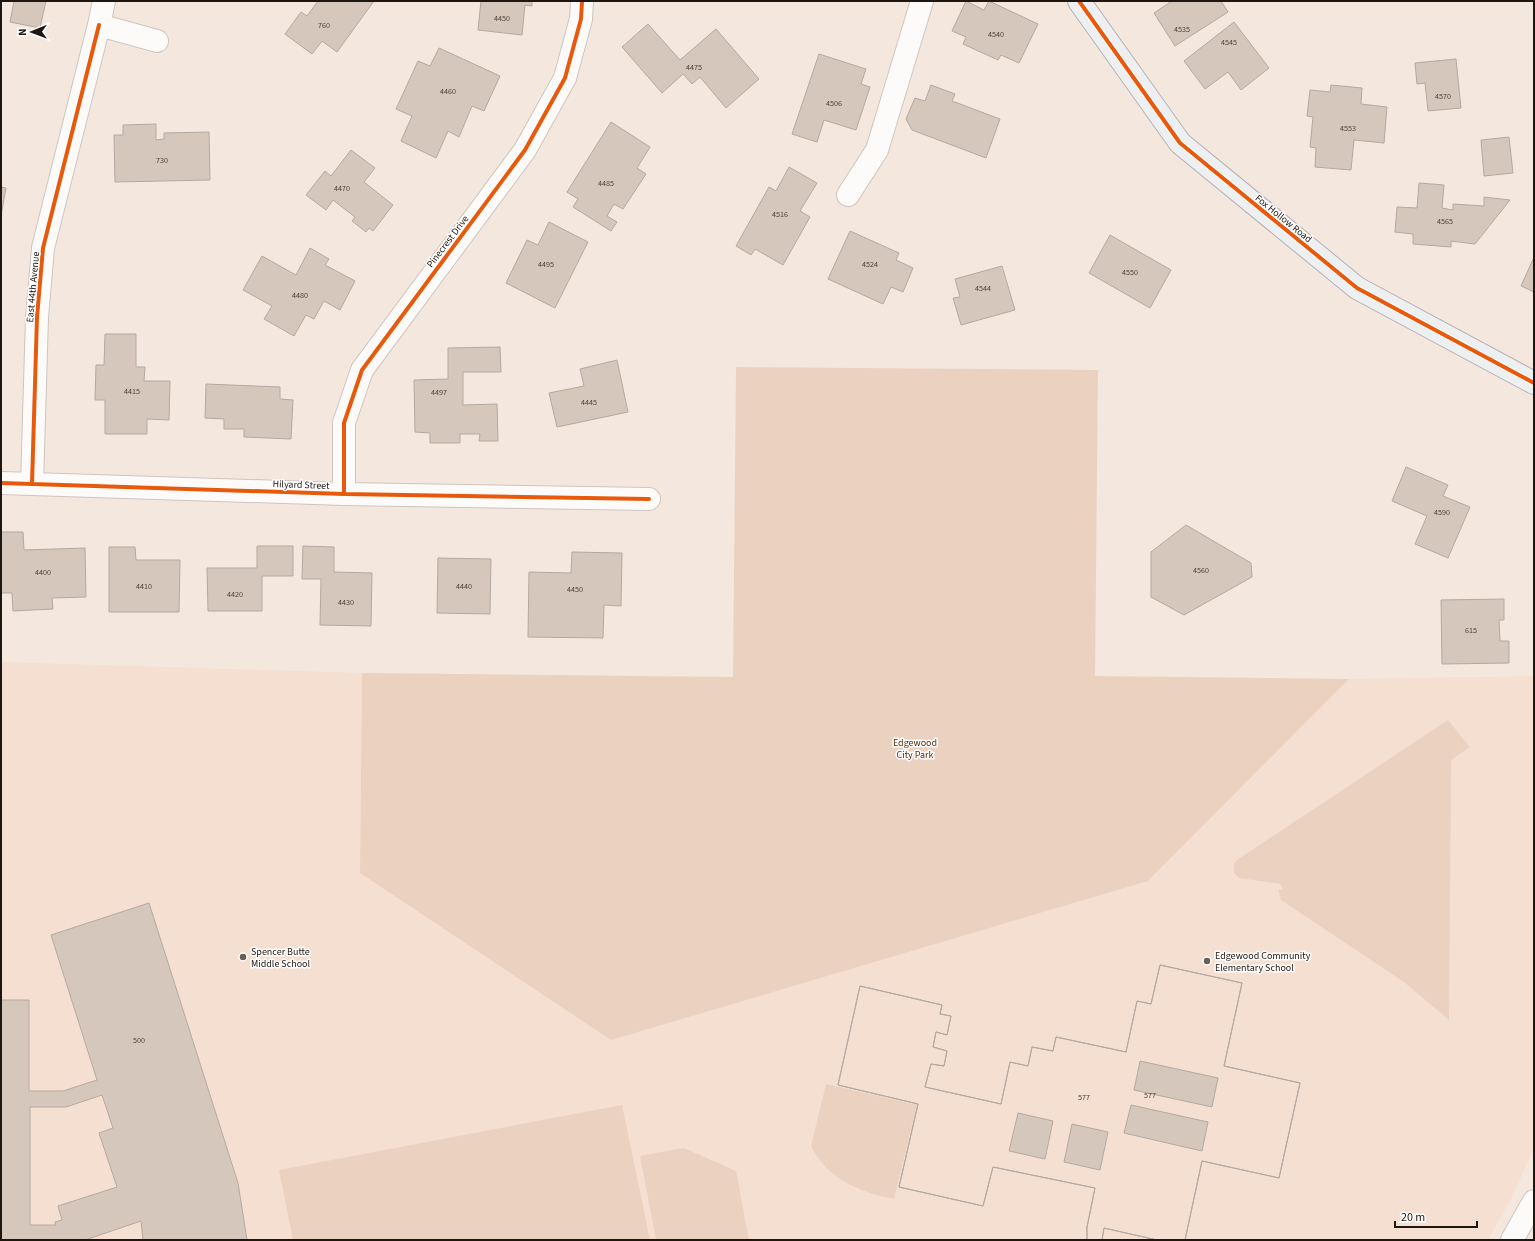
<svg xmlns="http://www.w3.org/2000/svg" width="1535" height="1241" font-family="'Source Sans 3',sans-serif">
	<rect width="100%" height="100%" fill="#f4e7de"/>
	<path fill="#f5dfd0" d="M1 662 362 673 360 873 1148 881 1349 679 1534 676V1148L1511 1199 1488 1240H1Z"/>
	<path fill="#ebd2c0" d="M736 367 1098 370 1095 676 1349 679 1148 881 611 1040 360 873 362 673 733 677Z
		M1448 720 1470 747 1451 760 1449 1020 1404 982 1281 900 1278 890 1283 889 1280 884 1239 878 1234 873V864L1237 860Z
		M826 1084 917 1105 894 1199C860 1192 828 1180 811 1146Z
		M622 1105 650 1240H293L279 1170Z
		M684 1148 736 1171 749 1240H656L640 1156Z"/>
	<path fill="#d6c7bc" stroke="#b3a9a2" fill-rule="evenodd" d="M14 1H46L40 28 10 22Z
		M318 1H374L337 52 322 41 312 54 285 34 301 12 307 16Z
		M481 1H532V6L525 5 522 35 478 30Z
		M966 1 984 10 989 1 1038 24 1019 63 1001 55 998 60 963 44 966 37 952 31Z
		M1172 1H1221L1228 12 1175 46 1154 13Z
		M1234 22 1269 68 1241 90 1228 72 1205 89 1184 61Z
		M648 24 680 60 716 29 759 79 726 108 700 77 692 84 683 74 662 93 622 47Z
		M439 48 500 76 484 111 472 106 459 137 448 131 436 158 401 141 412 116 396 109 418 61 430 66Z
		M819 54 866 69 861 84 870 87 856 130 824 120 817 142 792 134Z
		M1456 59 1461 108 1428 111 1425 83 1417 84 1415 63Z
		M931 85 955 94 952 101 1000 119 986 158 912 130 906 119 915 98 925 101Z
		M1331 85 1362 88 1361 104 1387 107 1384 143 1354 140 1351 170 1315 167 1316 148 1310 147 1313 117 1307 116 1310 90 1330 92Z
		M611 122 650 147 637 168 646 174 623 209 614 204 607 216 617 222 611 231 573 207 578 199 567 192Z
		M156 124V140L164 139V133L209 132 210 180 115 182 114 135H123V125Z
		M1509 137 1513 173 1484 176 1481 140Z
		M351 150 375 168 364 182 393 205 373 231 369 228 366 232 352 221 355 217 333 200 326 210 306 195 325 171 331 176Z
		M789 167 817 183 800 211 810 217 783 265 755 249 751 255 736 246 769 187 776 191Z
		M1419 183 1444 185 1442 208 1453 210V204L1484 206V197L1510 200 1475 244 1451 241V247L1413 244V234L1395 232 1397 207 1417 208Z
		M1 187 6 188 1 216Z
		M549 222 588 242 555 308 506 283 527 240 538 245Z
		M850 231 899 253 896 260 913 268 903 292 891 287 883 304 828 279Z
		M1110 235 1171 270 1150 308 1089 273Z
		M310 248 329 259 325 265 355 281 340 310 324 301 314 319 306 315 294 336 264 319 272 306 243 290 262 256 296 275Z
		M1534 257V292L1521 286Z
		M1002 266 1015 310 961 325 953 298 960 297 955 279Z
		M105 334H136V367H145L144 381H170L169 420 147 419V434H105V400H95L96 365H104Z
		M500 347 501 372H463V405L497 404 498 441H479L480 434H460V443H430V433L415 432 414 380 448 379V348Z
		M617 360 628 412 557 427 549 393 584 386 580 369Z
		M206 384 280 387V399L293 400 291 439 244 437V429H224V419L205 418Z
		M1406 467 1448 485 1443 496 1470 507 1448 558 1415 544 1427 516 1392 501Z
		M1186 525 1251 563 1252 577 1184 615 1151 597V552Z
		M1 532H23L24 550 85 548 86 597 52 598 53 609 13 611 12 593H1Z
		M257 546H293V576H262V611H208L207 568H257Z
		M303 546 334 547V572L372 573 371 626 320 625 321 579H302Z
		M109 547H135L136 560H180L179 612H109Z
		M572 552 622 553 621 606 604 605 603 638 528 637 529 572 571 573Z
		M438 558 491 559 490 614 437 613Z
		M1504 599V620H1499L1500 641H1509V663L1442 664 1441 600Z
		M149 903 238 1183 247 1240H143L141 1221 85 1240H1V1000H29V1091H63L97 1080 51 935ZM102 1095 113 1128 99 1133 117 1187 58 1206 62 1220 55 1222 56 1225H30V1107H66Z
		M1160 965 1242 983 1224 1066 1300 1083 1279 1178 1202 1161 1185 1240H1157L1104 1228 1102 1240H1087V1227L1095 1188 993 1167 983 1206 899 1187 918 1104 838 1085 860 986 942 1005 940 1014 951 1016 947 1035 936 1032 933 1047 947 1051 944 1066 931 1064 925 1087 1001 1104 1010 1062 1028 1066 1032 1047 1053 1051 1056 1037 1126 1052 1137 1001 1151 1004ZM1140 1061 1218 1078 1212 1107 1134 1090ZM1131 1105 1208 1122 1202 1151 1124 1133ZM1018 1113 1053 1121 1045 1159 1009 1151ZM1072 1124 1108 1132 1100 1170 1064 1162Z
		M1160 965 1242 983 1224 1066 1300 1083 1279 1178 1202 1161 1185 1240H1157L1104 1228 1102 1240H1087V1227L1095 1188 993 1167 983 1206 899 1187 918 1104 838 1085 860 986 942 1005 940 1014 951 1016 947 1035 936 1032 933 1047 947 1051 944 1066 931 1064 925 1087 1001 1104 1010 1062 1028 1066 1032 1047 1053 1051 1056 1037 1126 1052 1137 1001 1151 1004Z"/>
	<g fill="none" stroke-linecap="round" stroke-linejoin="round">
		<g stroke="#cfc5be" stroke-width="24">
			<path id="minor" d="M104 1 99 25 157 41
				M848 195 877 150 922 1
				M1 483 344 494 649 499
				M32 484 37 317 43 248 99 25
				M344 494V423L362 370 525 150 565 78 581 19 582 1
				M1512 1240 1534 1201"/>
		</g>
		<g stroke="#b5b1b4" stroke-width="24">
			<path id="major" d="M1079 1 1180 143 1357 288 1534 383"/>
		</g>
		<use href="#minor" stroke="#fdfbfa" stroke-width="22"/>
		<use href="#major" stroke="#eeeff1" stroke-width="22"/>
		<g stroke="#fff" stroke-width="6">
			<path id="cycleway" d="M1079 1 1180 143 1357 288 1534 383
				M1 483 344 494 649 499
				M32 484 37 317 43 248 99 25
				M344 494V423L362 370 525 150 565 78 581 19 582 1"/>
		</g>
		<use href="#cycleway" stroke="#e8590c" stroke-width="4"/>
	</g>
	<g fill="#695f59" stroke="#fff" stroke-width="1.5">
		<circle cx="243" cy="957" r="4"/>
		<circle cx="1207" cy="961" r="4"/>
	</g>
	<g text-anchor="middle" stroke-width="3" stroke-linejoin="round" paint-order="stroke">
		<g font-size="8" fill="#4c423c">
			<text x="502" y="21">4450</text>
			<text x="324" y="28">760</text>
			<text x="1182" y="32">4535</text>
			<text x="996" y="37">4540</text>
			<text x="1229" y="45">4545</text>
			<text x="694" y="70">4475</text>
			<text x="448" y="94">4460</text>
			<text x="1443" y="99">4570</text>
			<text x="834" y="106">4506</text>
			<text x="1348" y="131">4553</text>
			<text x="162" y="163">730</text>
			<text x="606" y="186">4485</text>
			<text x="342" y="191">4470</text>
			<text x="780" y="217">4516</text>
			<text x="1445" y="224">4565</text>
			<text x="546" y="267">4495</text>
			<text x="870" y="267">4524</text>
			<text x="1130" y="275">4550</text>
			<text x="983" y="291">4544</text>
			<text x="300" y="298">4480</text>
			<text x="132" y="394">4415</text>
			<text x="439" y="395">4497</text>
			<text x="589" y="405">4445</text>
			<text x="1442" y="515">4590</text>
			<text x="1201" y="573">4560</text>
			<text x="43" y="575">4400</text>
			<text x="144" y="589">4410</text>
			<text x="464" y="589">4440</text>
			<text x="575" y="592">4450</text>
			<text x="235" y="597">4420</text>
			<text x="346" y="605">4430</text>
			<text x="1471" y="633">615</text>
			<text x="139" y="1043">500</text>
			<text x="1150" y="1098">577</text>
			<text x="1084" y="1100">577</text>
		</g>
		<g font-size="10" fill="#1e1611" stroke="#fff">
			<text transform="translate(1284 218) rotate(39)" y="4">Fox Hollow Road</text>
			<text transform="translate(447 241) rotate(-53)" y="4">Pinecrest Drive</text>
			<text transform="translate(32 287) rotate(-85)" y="4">East 44th Avenue</text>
			<text transform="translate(301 484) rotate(2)" y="4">Hilyard Street</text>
		</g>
		<g font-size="10" fill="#592d05" stroke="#fff">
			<text x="915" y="746">Edgewood<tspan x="915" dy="12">City Park</tspan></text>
		</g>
		<g font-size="10" fill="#1e1611" stroke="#fff" text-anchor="start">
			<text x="251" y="955">Spencer Butte<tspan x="251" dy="12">Middle School</tspan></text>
			<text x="1215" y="959">Edgewood Community<tspan x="1215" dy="12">Elementary School</tspan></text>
		</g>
	</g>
	<rect width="1535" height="1241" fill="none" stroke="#1e1611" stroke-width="4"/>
	<g transform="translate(32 32) rotate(269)" stroke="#ffffff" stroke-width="3" paint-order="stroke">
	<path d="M0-3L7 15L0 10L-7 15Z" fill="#1e1611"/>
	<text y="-6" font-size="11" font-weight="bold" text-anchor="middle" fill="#1e1611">N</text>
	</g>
	<path d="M1395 1221v6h82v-6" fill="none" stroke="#1e1611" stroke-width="2"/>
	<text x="1401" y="1221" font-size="12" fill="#1e1611" stroke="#ffffff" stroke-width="3" paint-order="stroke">20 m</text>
</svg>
